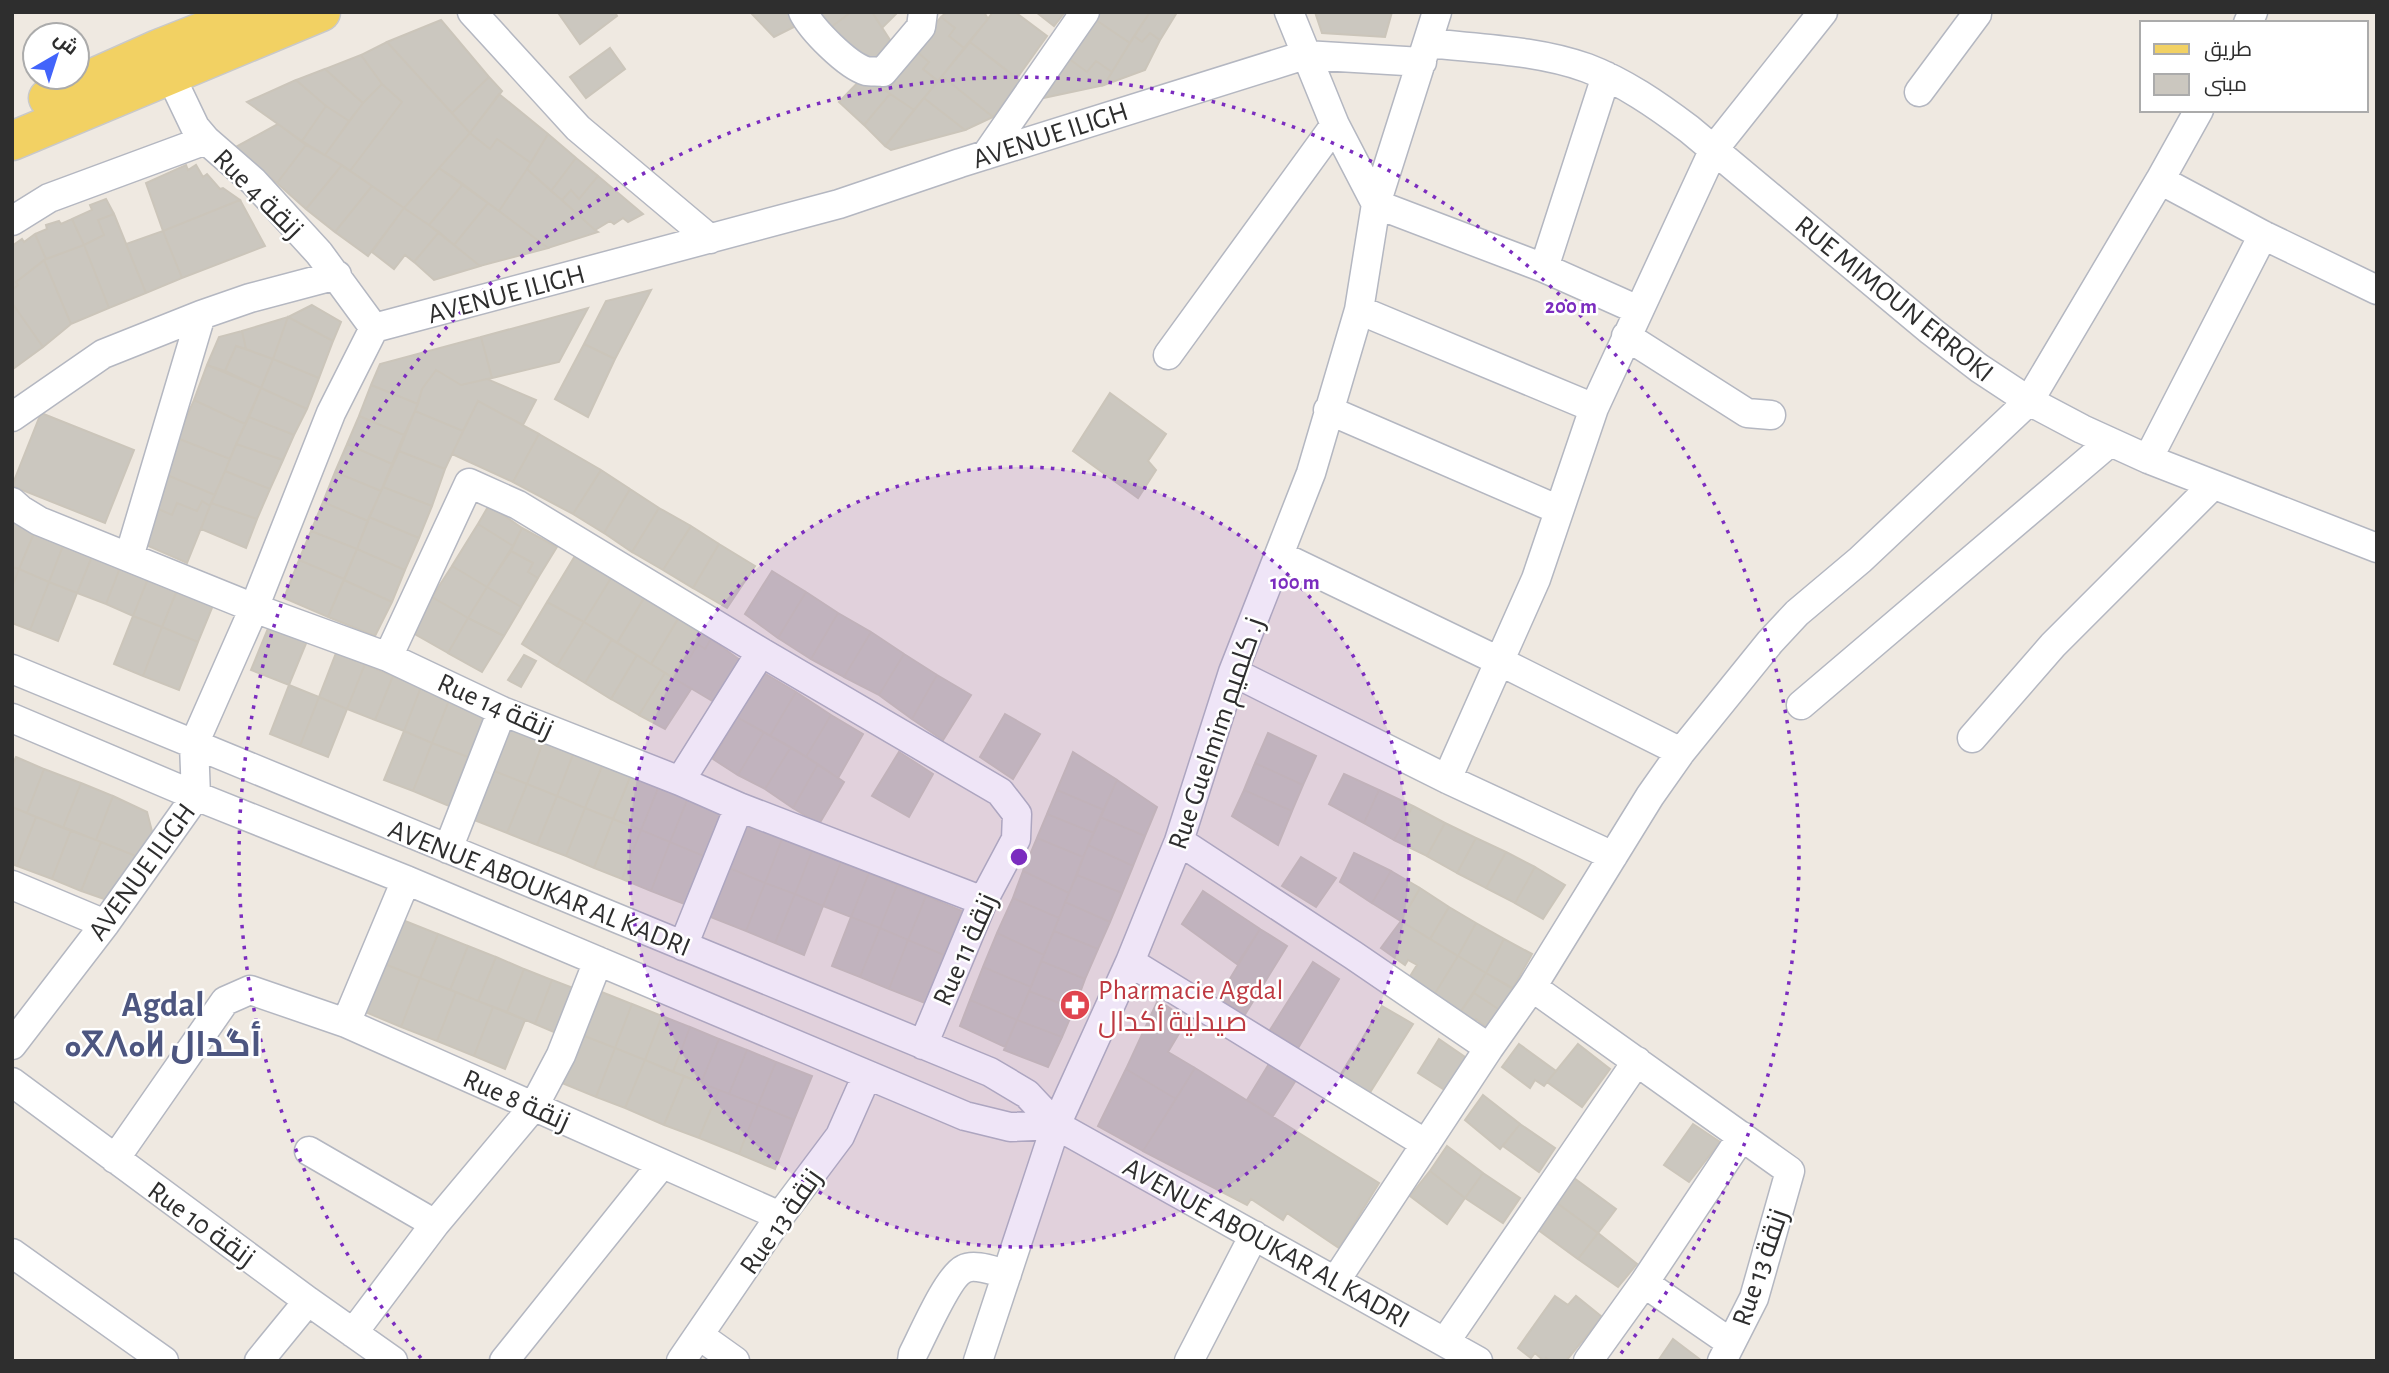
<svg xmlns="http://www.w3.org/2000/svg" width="2389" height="1373" font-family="'Alegreya Sans',Cairo,'Noto Sans Tifinagh',sans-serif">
	<rect width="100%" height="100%" fill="#efe9e1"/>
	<path fill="#cbc7bf" stroke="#cbc5ba" stroke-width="2" d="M562 12H615L617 16 580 44 559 14Z
		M796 12 804 22 774 37 751 13Z
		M812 12H851L830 28Z
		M851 12H872L890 40 872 63 857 55 830 28Z
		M872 12H898L882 28Z
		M947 12H984L988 19 964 48 949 36 955 28 941 17Z
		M993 12H1015L1047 36 1017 78 970 42Z
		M1036 12H1065L1054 26Z
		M1097 12H1150L1130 43 1093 18Z
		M1150 12H1174L1176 14 1160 40 1150 33 1142 42 1134 36Z
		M1315 12H1392L1385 37 1322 33Z
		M941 17 955 28 949 36 964 48 938 81 923 69 929 62 915 50Z
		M1093 18 1130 43 1112 72 1096 61 1087 72 1068 58Z
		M441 20 489 77 452 113 387 42Z
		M1150 33 1160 40 1145 70 1104 85 1134 36 1142 42Z
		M387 42 470 133 404 208 350 171 402 102 382 84 361 55Z
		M970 42 1021 82 993 117 942 76Z
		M610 48 625 69 586 98 570 77Z
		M915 50 929 62 923 69 938 81 914 110 883 89Z
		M361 55 382 84 363 103 325 69Z
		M1068 58 1087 72 1096 61 1112 72 1104 85 1039 99Z
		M325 69 363 103 349 121 326 106 296 80Z
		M865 75 890 94 864 125 839 102Z
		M942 76 993 117 965 130 924 98Z
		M489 77 502 91 470 133 452 113Z
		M296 80 326 106 302 141 247 102Z
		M382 84 402 102 350 171 325 155 363 103Z
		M499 94 548 134 531 163 497 139 490 149 470 133Z
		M890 94 914 110 885 146 864 125Z
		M924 98 965 130 891 150 885 146Z
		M326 106 349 121 325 155 302 141Z
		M278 124 306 145 277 183 234 148Z
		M470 133 490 149 497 139 531 163 499 211 439 168Z
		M548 134 576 158 551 191 527 169Z
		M306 145 342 165 306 209 277 183Z
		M576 158 598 176 579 199 571 190 562 200 551 191Z
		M186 165 188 170 196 165 203 177 207 174 220 189 223 188 240 200 163 231 146 183Z
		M342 165 372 186 335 232 306 209Z
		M439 168 463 184 429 225 404 208Z
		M527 169 595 230 598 232 548 248 499 211Z
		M598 176 643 214 628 222 623 218 614 224 610 221 595 230 562 200 571 190 579 199Z
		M463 184 488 203 454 245 429 225Z
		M372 186 404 208 368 256 335 232Z
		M106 199 114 214 98 220 104 235 84 245 72 219 92 210 90 205Z
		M240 200 265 246 182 278 163 231Z
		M488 203 499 211 548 248 480 266 454 245Z
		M404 208 439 232 414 262 405 255 394 269 372 252Z
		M114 214 146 293 109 308 84 245 104 235 98 220Z
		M72 219 84 245 46 259 35 234 47 229 46 225 59 221 61 224Z
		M163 231 182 278 146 293 126 244Z
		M439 232 454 245 480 266 434 280 414 262Z
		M35 234 46 259 16 282 18 285 12 290V246L22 239 24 242Z
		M84 245 109 308 71 324 44 260Z
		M44 260 71 324 43 347 12 303V290L18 285 16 282Z
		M651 290 615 359 584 344 606 301Z
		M12 303 43 347 13 369 12 368Z
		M312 305 341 322 333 341 288 317Z
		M588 308 559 362 492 378 481 337Z
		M288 317 333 341 319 378 273 359Z
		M288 317 273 359 246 349 242 331Z
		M242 331 246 349 236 346 225 371 207 365 219 337Z
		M481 337 492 378 461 385 436 370 422 389 418 404 371 385 380 364Z
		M584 344 615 359 588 417 555 399Z
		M236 346 273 359 261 388 225 371Z
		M273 359 319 378 307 409 261 388Z
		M207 365 261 388 245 424 194 400Z
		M436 370 461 385 487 379 536 400 523 425 478 401 463 431 415 411 422 389Z
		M371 385 418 404 404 435 359 416Z
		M261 388 307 409 294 435 249 417Z
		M1110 393 1166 434 1148 461 1156 470 1138 498 1073 451Z
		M194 400 245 424 230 459 177 438Z
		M478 401 539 434 513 482 452 454Z
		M415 411 463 431 445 469 399 451Z
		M41 413 134 450 105 523 12 486Z
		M359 416 404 435 392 464 347 444Z
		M249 417 294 435 283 460 236 444Z
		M539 434 601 470 573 514 513 482Z
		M177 438 230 459 215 495 162 473Z
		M236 444 283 460 270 489 225 471Z
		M347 444 392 464 381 491 335 472Z
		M399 451 445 469 432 506 383 487Z
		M601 470 630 489 604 533 573 514Z
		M225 471 270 489 257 519 211 503Z
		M335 472 381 491 368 521 323 502Z
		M162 473 215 495 210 506 202 501 197 511 177 503 172 515 149 505Z
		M383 487 432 506 419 538 369 517Z
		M630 489 659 508 632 552 604 533Z
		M202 501 210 506 187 563 137 541 149 505 172 515 177 503 197 511Z
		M323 502 368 521 357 549 311 531Z
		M211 503 257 519 246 548 201 529Z
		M489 505 522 528 513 546 478 524Z
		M659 508 691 526 663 570 632 552Z
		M12 516 37 526 19 569 12 567Z
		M369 517 419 538 405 570 357 549Z
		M478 524 513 546 487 587 452 566Z
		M37 526 66 538 49 582 19 569Z
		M691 526 719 544 693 588 663 570Z
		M522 528 557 547 538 578 528 572 533 563 511 551Z
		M311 531 357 549 344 579 299 560Z
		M66 538 95 549 77 593 49 582Z
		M719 544 755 566 727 608 693 588Z
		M95 549 123 560 106 604 77 593Z
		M357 549 405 570 392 602 344 580Z
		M511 551 533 563 528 572 538 578 521 607 487 587Z
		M575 556 611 578 584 622 547 602Z
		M123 560 151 571 133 616 106 604Z
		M299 560 344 579 328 617 284 598Z
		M452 566 487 587 468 618 432 597Z
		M12 567 19 569 12 587Z
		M19 569 49 582 30 630 12 623V587Z
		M151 571 180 583 162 627 133 616Z
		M772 571 806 592 778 638 745 614Z
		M611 578 644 598 617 643 584 622Z
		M344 580 392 602 375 636 328 617Z
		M49 582 77 593 58 641 30 630Z
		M180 583 216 598 198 642 162 627Z
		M487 587 521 607 504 636 468 618Z
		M806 592 838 613 811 659 778 638Z
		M432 597 468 618 448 653 411 632Z
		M644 598 678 619 651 664 617 643Z
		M547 602 584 622 557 666 522 644Z
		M838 613 871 632 844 677 811 659Z
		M133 616 162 627 143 676 114 664Z
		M468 618 504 636 482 672 448 653Z
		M678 619 711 639 705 649 698 644 689 659 683 656 672 677 651 664Z
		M584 622 612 639 585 683 557 666Z
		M269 626 307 641 289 685 251 670Z
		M162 627 198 642 179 690 143 676Z
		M871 632 904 654 879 695 844 677Z
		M612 639 637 655 611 699 585 683Z
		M711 639 744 663 719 705 672 677 683 656 689 659 698 644 705 649Z
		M336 653 365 664 347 709 319 697Z
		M904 654 937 675 912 719 879 695Z
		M524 655 536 661 521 687 508 680Z
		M637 655 665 673 639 715 611 699Z
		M365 664 393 676 375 720 347 709Z
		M665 673 691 689 665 729 639 715Z
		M764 673 796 692 770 736 737 717Z
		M937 675 971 695 943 740 912 719Z
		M393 676 421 687 404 731 375 720Z
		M289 685 319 697 300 746 270 734Z
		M421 687 450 698 432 743 404 731Z
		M796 692 831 715 806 757 770 736Z
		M319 697 347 709 328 757 300 746Z
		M450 698 486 713 468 757 432 743Z
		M1005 714 1040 734 1013 779 980 757Z
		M831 715 863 734 838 778 806 757Z
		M737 717 764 732 738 775 713 759Z
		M507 725 544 740 527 784 489 769Z
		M404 731 432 743 413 791 384 780Z
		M764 732 791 747 765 789 738 775Z
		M1268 733 1316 756 1303 785 1255 763Z
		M544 740 574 752 557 796 527 784Z
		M432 743 468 757 449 806 413 791Z
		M791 747 818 764 793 808 765 789Z
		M574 752 603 764 585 808 557 796Z
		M899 752 933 774 909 817 872 796Z
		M1073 752 1117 780 1104 810 1057 790Z
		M16 757 44 769 27 813 12 807V766Z
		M1255 763 1303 785 1292 811 1244 790Z
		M603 764 631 775 613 819 585 808Z
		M818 764 844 782 819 824 793 808Z
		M44 769 81 783 63 828 27 813Z
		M489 769 527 784 507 833 469 818Z
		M1344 774 1379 790 1364 823 1329 804Z
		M631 775 659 786 641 830 613 819Z
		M1117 780 1157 807 1145 836 1100 817Z
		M81 783 113 796 96 840 63 828Z
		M527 784 557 796 537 845 507 833Z
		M659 786 688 798 670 842 641 830Z
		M1057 790 1104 810 1094 833 1047 814Z
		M1244 790 1292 811 1278 845 1232 816Z
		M1379 790 1413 806 1394 840 1364 823Z
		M113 796 147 812 154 839 143 859 96 840Z
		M557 796 585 808 566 856 537 845Z
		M688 798 724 812 706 857 670 842Z
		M1413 806 1445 823 1427 856 1394 840Z
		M12 807 36 817 17 866 12 864Z
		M585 808 613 819 594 868 566 856Z
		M1047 814 1094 833 1083 857 1037 838Z
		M36 817 71 830 52 879 17 866Z
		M1100 817 1145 836 1133 866 1088 845Z
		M613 819 641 830 622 879 594 868Z
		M745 823 782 839 765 883 727 867Z
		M1445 823 1476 838 1457 873 1427 856Z
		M71 830 101 842 81 891 52 879Z
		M641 830 670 842 651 891 622 879Z
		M1037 838 1083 857 1069 893 1023 871Z
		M1476 838 1506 852 1486 888 1457 873Z
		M782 839 812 851 795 894 765 883Z
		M101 842 143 859 110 901 81 891Z
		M670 842 706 857 687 905 651 891Z
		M1088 845 1133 866 1122 893 1077 875Z
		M812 851 841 862 823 906 795 894Z
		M1506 852 1535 867 1515 903 1486 888Z
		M1354 853 1391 871 1372 903 1340 882Z
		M1301 857 1336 878 1316 907 1282 886Z
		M841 862 869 873 851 917 823 906Z
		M727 867 765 883 746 931 708 916Z
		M1535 867 1565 885 1543 919 1515 903Z
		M1023 871 1069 893 1059 918 1013 898Z
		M1391 871 1420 888 1401 921 1372 903Z
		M869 873 897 885 880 928 851 917Z
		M1077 875 1122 893 1110 922 1065 902Z
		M765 883 795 894 775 943 746 931Z
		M897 885 926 896 908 940 880 928Z
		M1420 888 1449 907 1430 939 1401 921Z
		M1203 891 1260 929 1237 964 1182 924Z
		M795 894 823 906 804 955 775 943Z
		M926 896 962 911 944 955 908 940Z
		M1013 898 1059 918 1044 955 997 933Z
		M1065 902 1110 922 1098 949 1054 931Z
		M1449 907 1476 923 1458 956 1430 939Z
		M851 917 880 928 860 977 832 966Z
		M400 919 438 934 420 978 382 963Z
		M1401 921 1458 956 1434 995 1409 978 1417 965 1408 960 1405 965 1381 948Z
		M1476 923 1504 939 1486 973 1458 956Z
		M880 928 908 940 889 989 860 977Z
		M1260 929 1287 946 1244 1016 1219 997Z
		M1054 931 1098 949 1085 979 1041 961Z
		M997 933 1044 955 1031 987 983 967Z
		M438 934 468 946 450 990 420 978Z
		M1504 939 1532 954 1513 988 1486 973Z
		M908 940 944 955 925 1003 889 989Z
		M468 946 496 957 478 1001 450 990Z
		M1458 956 1486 973 1459 1014 1434 995Z
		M496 957 524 969 507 1012 478 1001Z
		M1041 961 1085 979 1074 1009 1029 991Z
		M1313 962 1339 979 1298 1048 1270 1030Z
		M382 963 420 978 401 1027 363 1011Z
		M983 967 1031 987 1017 1020 970 1000Z
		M524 969 552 980 535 1024 507 1012Z
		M1486 973 1516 991 1501 1011 1474 993Z
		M420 978 456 992 437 1041 401 1027Z
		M552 980 581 991 563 1036 535 1024Z
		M594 989 632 1004 615 1048 577 1033Z
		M1029 991 1074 1009 1062 1037 1017 1020Z
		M456 992 493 1007 474 1056 437 1041Z
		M1474 993 1501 1011 1487 1028 1476 1019 1473 1022 1459 1014Z
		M970 1000 1017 1020 1005 1047 960 1026Z
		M1158 1000 1187 1020 1168 1052 1195 1068 1176 1099 1126 1069Z
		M632 1004 662 1016 645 1060 615 1048Z
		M1382 1006 1413 1024 1369 1094 1341 1074Z
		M493 1007 525 1020 505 1069 474 1056Z
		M662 1016 690 1027 673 1072 645 1060Z
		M1017 1020 1062 1037 1048 1067 1004 1050Z
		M690 1027 719 1039 701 1083 673 1072Z
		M577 1033 615 1048 596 1097 557 1081Z
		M719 1039 747 1050 729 1094 701 1083Z
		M1439 1039 1468 1059 1446 1091 1418 1073Z
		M1519 1044 1556 1071 1544 1086 1535 1080 1530 1088 1502 1067Z
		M1578 1044 1610 1069 1582 1107 1547 1082Z
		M615 1048 645 1060 625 1108 596 1097Z
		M747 1050 776 1062 758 1105 729 1094Z
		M1272 1059 1298 1077 1273 1116 1247 1100Z
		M645 1060 684 1076 664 1125 625 1108Z
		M776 1062 812 1076 794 1120 758 1105Z
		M1195 1068 1379 1183 1339 1248 1287 1213 1283 1220 1251 1199 1247 1205 1143 1151Z
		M1126 1069 1176 1099 1143 1151 1098 1126Z
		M684 1076 719 1090 699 1138 664 1125Z
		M719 1090 758 1105 739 1154 699 1138Z
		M1483 1095 1520 1124 1500 1149 1465 1120Z
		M758 1105 794 1120 775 1169 739 1154Z
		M1520 1124 1555 1148 1539 1172 1503 1146Z
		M1693 1124 1720 1142 1689 1182 1664 1165Z
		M1447 1146 1483 1173 1465 1198 1430 1171Z
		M1430 1171 1465 1198 1447 1224 1410 1196Z
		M1483 1173 1520 1198 1503 1223 1465 1198Z
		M1574 1178 1616 1209 1598 1233 1557 1203Z
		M1557 1203 1598 1233 1578 1259 1537 1229Z
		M1598 1233 1637 1264 1618 1287 1578 1259Z
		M1555 1296 1568 1305 1576 1296 1602 1317 1566 1361H1550L1546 1358 1544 1361 1535 1353 1531 1358 1518 1348Z
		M1673 1339 1702 1361H1658Z"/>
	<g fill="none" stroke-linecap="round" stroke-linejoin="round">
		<g stroke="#b4b7c1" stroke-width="31">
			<path id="minor" d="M472 12 578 128 710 239
				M803 12C812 30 847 65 866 71 871 72 878 71 883 72L921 27 923 12
				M1289 12 1335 125 1376 204 1544 268 1638 310
				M2248 23 2253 12
				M1428 43C1481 49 1537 50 1587 68 1624 82 1657 105 1689 129L1931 331 1979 368 2029 401 2082 429 2148 459 2377 548
				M162 58 195 127 206 140 253 181 319 253 374 328
				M1919 92 1977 14 1974 12
				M986 155 1085 12
				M2160 180 2263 235 2377 290
				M12 221 49 198 206 140
				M1544 268 1606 76
				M1359 310 1594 408
				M1626 336 1747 413 1771 415
				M1168 355 1335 125
				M1328 410 1559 510
				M12 417 103 354 201 315 250 298 337 275
				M2148 459 2263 235
				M12 502 21 510 39 521 254 608 388 657 502 711 680 781 739 807 983 901
				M1279 555 1499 661 1681 752
				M129 557 201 315
				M388 657 469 483 518 505 761 652 1000 792 1017 814 1016 839 983 901 923 1045
				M12 669 990 1072 1027 1094 1056 1125 1478 1361
				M1233 672 1447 779 1613 856
				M1801 705 2110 442
				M12 718 196 796 406 880 965 1116 1010 1127 1056 1125
				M1972 738 2053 645 2213 485
				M1447 779 1536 579 1594 408 1714 149 1823 12
				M680 781 761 652
				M1179 841 1353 955 1489 1048
				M448 849 502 711
				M12 885 105 924
				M683 946 739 807
				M1130 962 1426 1144
				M1532 987 1790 1171 1754 1298 1722 1361
				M346 1023 406 880
				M12 1045 105 924 196 796 194 744 254 608 331 413 374 328 839 204 960 163 1305 55 1422 62
				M12 1082 308 1301 393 1361
				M309 1151 435 1224
				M115 1159 225 1001 250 990 346 1023 780 1216
				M12 1253 164 1361
				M1336 1280 1489 1048 1532 987 1650 796 1681 752 1770 642 1797 613 1860 560 2029 401 2160 180 2199 110
				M1644 1283 1731 1343
				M353 1333 435 1224 534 1106 561 1055 598 961
				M700 1336 735 1361
				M1445 1342 1637 1061
				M259 1361 308 1301
				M504 1361 662 1164
				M681 1361 780 1216 840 1136 867 1075
				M912 1361 913 1354C922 1337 948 1276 964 1269 975 1263 996 1272 1007 1274
				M978 1361 1056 1125 1130 962 1179 841 1233 672 1311 473 1359 310 1376 204 1437 12
				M1189 1361 1254 1235
				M1588 1361 1644 1283 1742 1136"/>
		</g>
		<g stroke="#c9c9c9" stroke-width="41">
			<path id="primary" d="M48 98 158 49 247 14
				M12 141 321 12"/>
		</g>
		<use href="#minor" stroke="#fff" stroke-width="28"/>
		<use href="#primary" stroke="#f2d163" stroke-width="38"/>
	</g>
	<circle cx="1019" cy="857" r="390" fill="#7b2cbf" fill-opacity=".12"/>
	<g fill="none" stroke="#7b2cbf" stroke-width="3.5" stroke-dasharray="3.5 7">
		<circle cx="1019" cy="857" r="390"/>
		<path d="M421 1358A780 780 0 1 1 1617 1358"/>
	</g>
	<defs>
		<g id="pharmacy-disc" transform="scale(1.575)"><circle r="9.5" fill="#e0444e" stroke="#fff"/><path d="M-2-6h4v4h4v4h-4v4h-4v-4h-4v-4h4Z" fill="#fff"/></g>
	</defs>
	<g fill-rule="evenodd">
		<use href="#pharmacy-disc" x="1075" y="1005"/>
	</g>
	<g text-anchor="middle" stroke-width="5" stroke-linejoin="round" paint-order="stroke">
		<g font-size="28" fill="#2e2e2e" stroke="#fff">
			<text transform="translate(1050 134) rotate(-18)" y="10">AVENUE ILIGH</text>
			<text transform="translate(259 193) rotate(45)" y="10">Rue 4 زنقة</text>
			<text transform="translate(506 293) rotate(-15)" y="10">AVENUE ILIGH</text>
			<text transform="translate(1895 298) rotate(39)" y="10">RUE MIMOUN ERROKI</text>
			<text transform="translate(496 705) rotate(24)" y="10">Rue 14 زنقة</text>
			<text transform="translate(1215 733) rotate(-71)" y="10">Rue Guelmim ز. كلميم</text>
			<text transform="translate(141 871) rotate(-54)" y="10">AVENUE ILIGH</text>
			<text transform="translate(540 887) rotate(22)" y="10">AVENUE ABOUKAR AL KADRI</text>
			<text transform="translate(964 949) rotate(-66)" y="10">Rue 11 زنقة</text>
			<text transform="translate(517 1099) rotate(24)" y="10">Rue 8 زنقة</text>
			<text transform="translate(780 1221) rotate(-55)" y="10">Rue 13 زنقة</text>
			<text transform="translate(202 1223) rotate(36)" y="10">Rue 10 زنقة</text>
			<text transform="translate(1267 1242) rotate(29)" y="10">AVENUE ABOUKAR AL KADRI</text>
			<text transform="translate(1759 1267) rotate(-71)" y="10">Rue 13 زنقة</text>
		</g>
		<g font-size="28" fill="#be3a42" stroke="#fff" text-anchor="start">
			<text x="1098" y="999">Pharmacie Agdal<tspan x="1098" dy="32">صيدلية أكدال</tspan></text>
		</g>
		<g font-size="35" font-weight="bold" fill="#4d5680" stroke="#fff">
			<text x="163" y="1016">Agdal<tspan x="163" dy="40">ⴰⴳⴷⴰⵍ أگدال</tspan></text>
		</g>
	</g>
	<circle cx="1019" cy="857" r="10" fill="#7b2cbf" stroke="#fff" stroke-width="3.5"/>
	<g font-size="21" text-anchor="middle" font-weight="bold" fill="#7b2cbf" stroke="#fff" stroke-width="5" stroke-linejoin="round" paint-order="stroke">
		<text x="1571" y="313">200 m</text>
		<text x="1295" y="589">100 m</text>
	</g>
	<rect width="2389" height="1373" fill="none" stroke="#2e2e2e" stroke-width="28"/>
	<rect x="2140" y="21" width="228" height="91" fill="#ffffff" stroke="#ababab" stroke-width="2"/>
	<rect x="2154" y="44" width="35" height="10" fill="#f2d163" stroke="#ababab" stroke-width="2"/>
	<text x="2204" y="56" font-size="21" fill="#2e2e2e">طريق</text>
	<rect x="2154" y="74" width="35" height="21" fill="#cbc7bf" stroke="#ababab" stroke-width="2"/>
	<text x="2204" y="91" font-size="21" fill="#2e2e2e">مبنى</text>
	<g transform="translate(56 56) rotate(39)"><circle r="33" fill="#ffffff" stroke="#ababab" stroke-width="2"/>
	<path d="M0-5L12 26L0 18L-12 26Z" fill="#4264fb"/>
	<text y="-10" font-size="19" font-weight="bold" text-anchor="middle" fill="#2e2e2e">ش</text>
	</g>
</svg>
